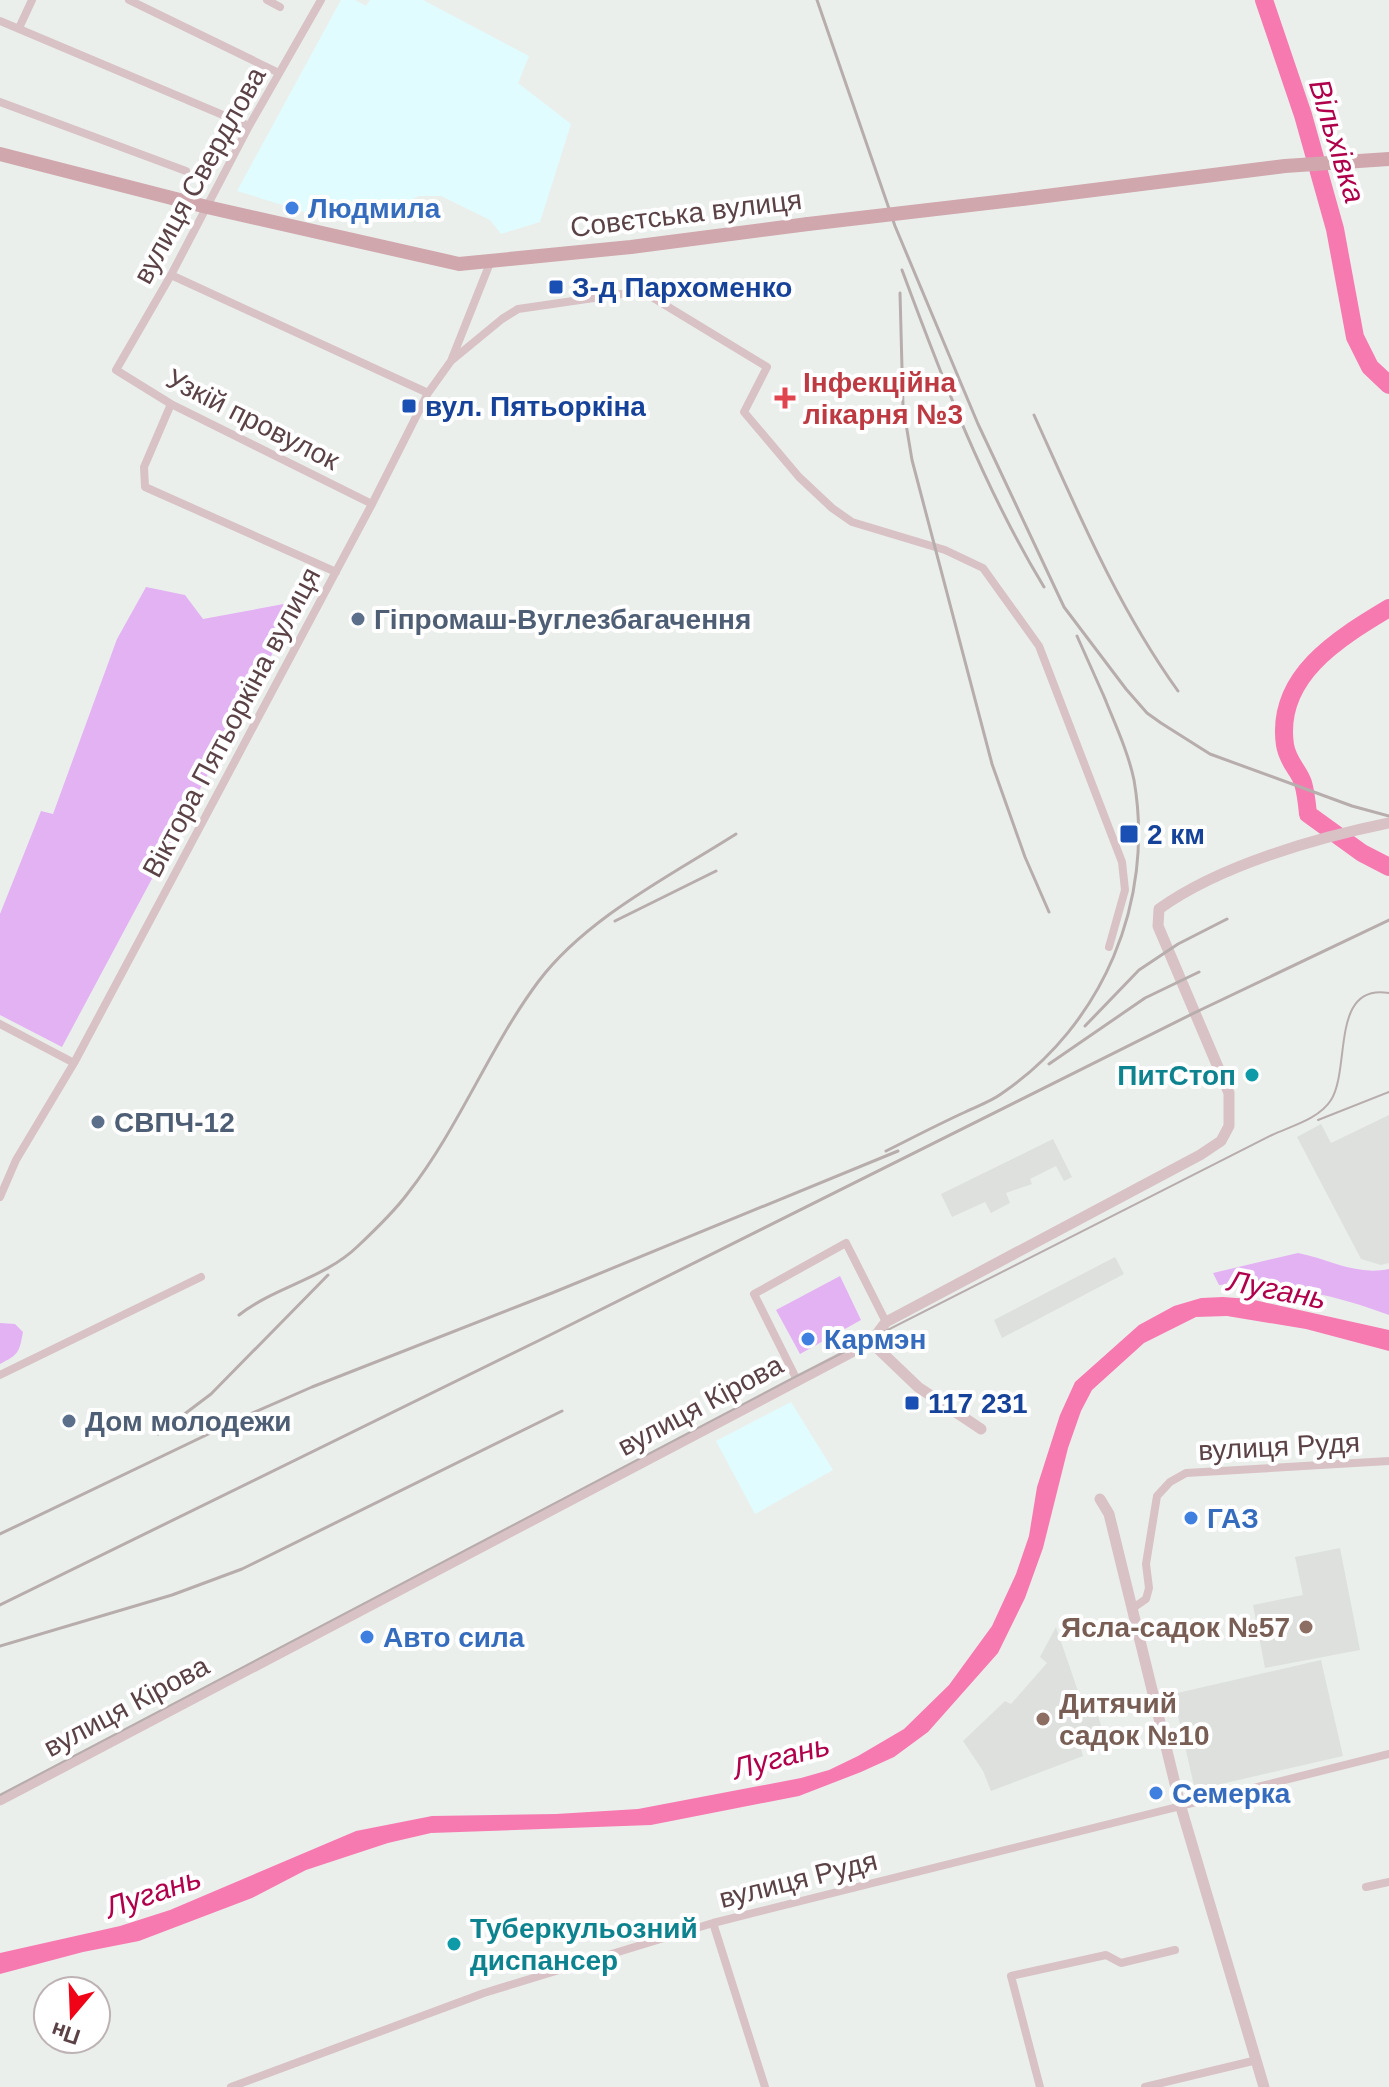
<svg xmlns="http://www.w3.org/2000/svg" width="1389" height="2087" font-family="Arial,sans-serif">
	<rect width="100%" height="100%" fill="#ebefec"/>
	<path fill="#e0fcfe" d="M341 0H355L366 6 370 0H423L529 56 518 83 571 124 540 222 501 234 490 220 441 196H419L382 214 366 205 354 211 305 212 237 191Z
		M791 1402 833 1470 755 1514 716 1441Z"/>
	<path fill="#dde0dd" d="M1389 1115V1263L1381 1265 1361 1259 1297 1137 1321 1124 1331 1143Z
		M1053 1139 1072 1177 1064 1181 1056 1166 1030 1179 1032 1184 1006 1193 1010 1203 991 1213 985 1202 952 1217 941 1194Z
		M1115 1257 1124 1274 1002 1338 994 1320Z
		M1340 1548 1360 1650 1265 1668 1253 1605 1303 1595 1295 1557Z
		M1056 1627 1081 1700 1092 1697 1107 1744 1092 1737 1081 1749 1083 1756 991 1791 983 1771 963 1741 1005 1701 1011 1704 1047 1663 1040 1657Z
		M1321 1660 1343 1756 1195 1790 1173 1694Z"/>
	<path fill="#e3b2f3" d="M146 587 185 595 203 619 289 603 293 615 62 1047 0 1015V914L41 811 53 814 117 639Z
		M1298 1253C1329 1259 1356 1276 1389 1269V1315C1333 1294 1279 1283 1219 1285L1213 1273Z
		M840 1276 861 1320 800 1354 776 1310Z
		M0 1323 15 1324 23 1332C19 1353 19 1354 0 1364Z"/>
	<path fill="#f67ab0" d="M1223 1297 1250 1299 1389 1330V1351L1306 1329 1227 1316 1196 1317 1144 1343 1092 1390 1081 1411 1068 1448 1043 1548 1025 1598 998 1653 928 1732 894 1757 861 1772 799 1796 651 1825 431 1833 388 1843 306 1870 252 1898 139 1941 83 1952 0 1974V1953L120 1926 170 1910 356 1831 432 1816 556 1814 638 1809 801 1778 829 1770 858 1756 904 1729 949 1685 992 1626 1016 1574 1029 1536 1037 1487 1060 1415 1075 1382 1139 1325 1174 1306 1201 1298Z"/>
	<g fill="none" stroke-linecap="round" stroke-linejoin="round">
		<path stroke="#f67ab0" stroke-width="18" d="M1264 0 1303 115 1335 229 1355 337 1370 367 1389 385
			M1389 608C1339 638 1275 676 1285 745 1288 763 1299 770 1303 783 1306 793 1307 804 1308 814L1362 853 1389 867"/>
		<path stroke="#d8c2c6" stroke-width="8" d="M129 0 279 73
			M267 0 280 7
			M321 0 249 126 171 275 116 370 171 404 372 504
			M0 21 249 126
			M19 28 32 0
			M0 102 186 171
			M171 275 428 393
			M451 361 502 319 518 309 642 291 767 367 744 412 799 477 832 508 852 522 945 550 983 568 1039 646 1122 862 1125 890 1109 947
			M171 404 144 467 145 487 336 572
			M0 1024 74 1063
			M0 1197 16 1160 74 1063 372 504 428 393 451 361 490 263
			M0 1375 201 1277
			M797 1380 754 1294 846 1243 886 1322
			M1133 1608 1146 1599 1149 1588 1146 1564 1157 1496 1170 1482 1186 1473 1389 1461
			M1366 1887 1389 1882
			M713 1923 765 2087
			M231 2087 484 1993 713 1923 1389 1754
			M1040 2087 1011 1976 1106 1955 1121 1963 1175 1950
			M1145 2087 1257 2060"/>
		<path stroke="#d8c2c6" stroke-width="11" d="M871 1342 918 1387 981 1429
			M1100 1499 1109 1514 1180 1804 1264 2087
			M0 1800 871 1342 886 1322 1200 1155 1221 1141 1229 1126V1093L1158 926 1159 909C1220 865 1316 838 1389 823"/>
		<path stroke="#cfa7ad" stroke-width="14" d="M0 154 207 207 459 264 631 247 808 224
			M1022 199 1285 166 1389 159"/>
		<path stroke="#b7adad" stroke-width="2" d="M1318 1120 1389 1092
			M0 1795 795 1377 1272 1135C1291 1126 1319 1119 1331 1100 1351 1068 1330 983 1389 993"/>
		<path stroke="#b7adad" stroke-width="3" d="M817 0 895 226 978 424 1064 607 1126 689 1147 713 1161 723 1210 754 1352 806 1389 816
			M902 270C942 378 984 488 1044 587
			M900 293 903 406 912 460 992 764 1025 857 1049 912
			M1034 415C1077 510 1117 606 1178 691
			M1077 636 1106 701
			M615 921 716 871
			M1085 1026 1139 970 1178 944 1227 919
			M1049 1064 1145 998 1199 972
			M886 1151C912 1138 937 1125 963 1113 975 1107 990 1102 1001 1094 1103 1025 1155 901 1134 780 1128 751 1114 722 1103 694
			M239 1315C276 1286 324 1279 358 1246 375 1230 394 1212 408 1193 459 1128 489 1048 538 982 586 918 670 876 736 834
			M158 1434 211 1394 328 1275
			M0 1534 248 1415 312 1387 552 1293 898 1151
			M0 1605 544 1338 1194 1013 1389 920
			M0 1646 172 1595 242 1569 562 1411"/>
		<path stroke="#cfa7ad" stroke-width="14" d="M808 224 1022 199"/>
	</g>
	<g fill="#3f7fe0" stroke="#fff" stroke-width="3">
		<circle cx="292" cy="208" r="8"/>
		<circle cx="808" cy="1339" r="8"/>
		<circle cx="1191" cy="1518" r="8"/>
		<circle cx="367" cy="1637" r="8"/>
		<circle cx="1156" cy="1793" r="8"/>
	</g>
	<g fill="#1a4fb4" stroke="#fff" stroke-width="3">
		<rect x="548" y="279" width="16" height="16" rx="4"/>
		<rect x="401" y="398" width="16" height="16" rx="4"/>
		<rect x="1119" y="824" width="20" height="20" rx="4"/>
		<rect x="904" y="1395" width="16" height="16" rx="4"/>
	</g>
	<path fill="#e0444e" stroke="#fff" stroke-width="3" d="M781 386h8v8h8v8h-8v8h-8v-8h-8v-8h8z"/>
	<g fill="#5c6f8a" stroke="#fff" stroke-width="3">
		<circle cx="358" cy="619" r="8"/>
		<circle cx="98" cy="1122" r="8"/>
		<circle cx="69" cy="1421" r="8"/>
	</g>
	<g fill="#0f9aa8" stroke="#fff" stroke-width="3">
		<circle cx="1252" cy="1075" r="8"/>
		<circle cx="454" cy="1944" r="8"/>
	</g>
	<g fill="#8d6e63" stroke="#fff" stroke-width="3">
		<circle cx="1306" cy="1627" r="8"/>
		<circle cx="1043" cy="1719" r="8"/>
	</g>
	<g text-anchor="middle" stroke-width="8" stroke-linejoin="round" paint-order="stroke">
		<g font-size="28" fill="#5b4246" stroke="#fff">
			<text transform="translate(199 175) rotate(-61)" y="10">вулиця Свердлова</text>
			<text transform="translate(686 213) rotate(-7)" y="10">Совєтська вулиця</text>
			<text transform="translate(253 419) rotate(27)" y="10">Узкій провулок</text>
			<text transform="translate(231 722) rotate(-62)" y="10">Віктора Пятьоркіна вулиця</text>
			<text transform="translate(700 1405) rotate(-28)" y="10">вулиця Кірова</text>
			<text transform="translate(1279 1446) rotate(-3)" y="10">вулиця Рудя</text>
			<text transform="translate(126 1706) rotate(-28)" y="10">вулиця Кірова</text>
			<text transform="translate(798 1879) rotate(-14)" y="10">вулиця Рудя</text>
		</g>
		<g font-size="28" font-weight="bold" fill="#366cbe" stroke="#fff" text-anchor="start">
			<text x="308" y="218">Людмила</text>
			<text x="824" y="1349">Кармэн</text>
			<text x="1207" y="1528">ГАЗ</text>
			<text x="383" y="1647">Авто сила</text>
			<text x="1172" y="1803">Семерка</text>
		</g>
		<g font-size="28" font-weight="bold" fill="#164399" stroke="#fff" text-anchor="start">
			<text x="572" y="297">З-д Пархоменко</text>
			<text x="425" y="416">вул. Пятьоркіна</text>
			<text x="1147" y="844">2 км</text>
			<text x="928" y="1413">117 231</text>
		</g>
		<g font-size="28" font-weight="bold" fill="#be3a42" stroke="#fff" text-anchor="start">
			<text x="803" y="392">Інфекційна<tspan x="803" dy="32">лікарня №3</tspan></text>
		</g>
		<g font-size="28" font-weight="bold" fill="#4e5e75" stroke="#fff" text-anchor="start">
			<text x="374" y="629">Гіпромаш-Вуглезбагачення</text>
			<text x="114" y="1132">СВПЧ-12</text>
			<text x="85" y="1431">Дом молодежи</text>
		</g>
		<g font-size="28" font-weight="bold" fill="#0d838f" stroke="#fff" text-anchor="end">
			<text x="1236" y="1085">ПитСтоп</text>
			<text x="470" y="1938" text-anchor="start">Туберкульозний<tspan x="470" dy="32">диспансер</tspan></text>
		</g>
		<g font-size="28" font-weight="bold" fill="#785e54" stroke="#fff" text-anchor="end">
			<text x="1290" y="1637">Ясла-садок №57</text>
			<text x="1059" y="1713" text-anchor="start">Дитячий<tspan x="1059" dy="32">садок №10</tspan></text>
		</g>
		<g font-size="30" font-style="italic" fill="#b0004c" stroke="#fff">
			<text transform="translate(1337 141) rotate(73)" y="10">Вільхівка</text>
			<text transform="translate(1277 1290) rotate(11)" y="10">Лугань</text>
			<text transform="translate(781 1757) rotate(-15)" y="10">Лугань</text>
			<text transform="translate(153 1893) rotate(-19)" y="10">Лугань</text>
		</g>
	</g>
	<g transform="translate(72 2015) rotate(199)"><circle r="38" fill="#ffffff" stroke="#bdb3b5" stroke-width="2"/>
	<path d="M0-6L14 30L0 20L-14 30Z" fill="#f00316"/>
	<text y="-12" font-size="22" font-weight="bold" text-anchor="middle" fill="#5b4246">Пн</text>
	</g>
</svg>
